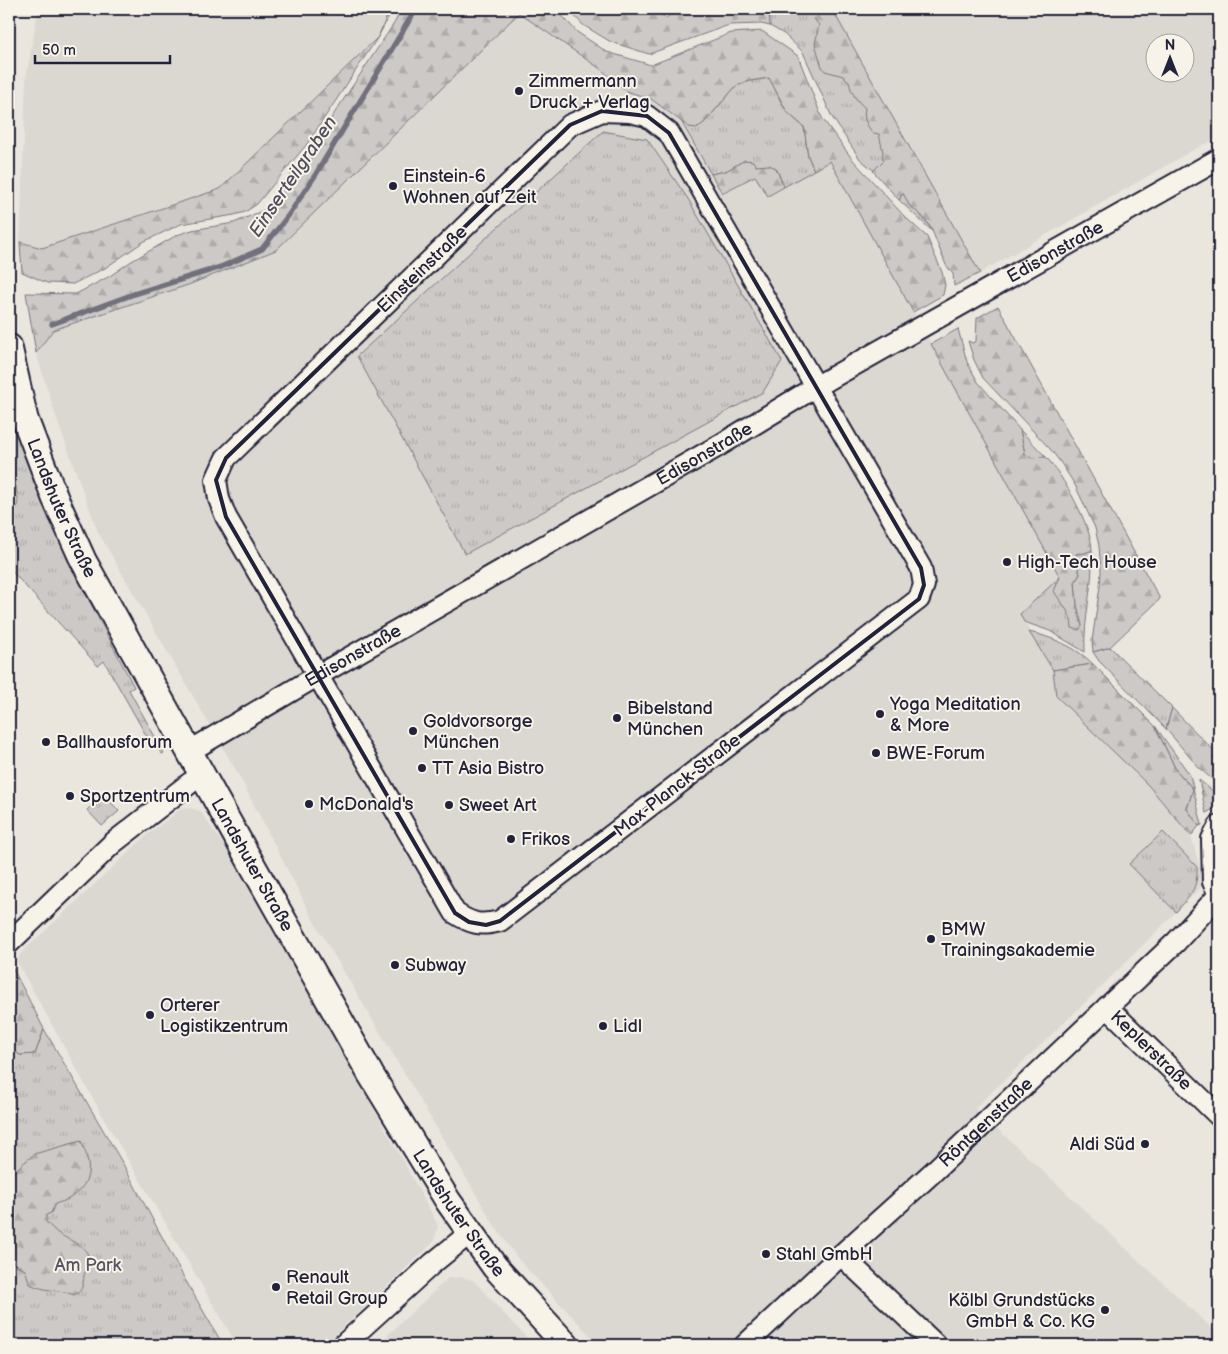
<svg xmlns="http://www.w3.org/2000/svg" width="1228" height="1354" font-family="'Balsamiq Sans',sans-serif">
	<defs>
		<pattern id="grass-tufts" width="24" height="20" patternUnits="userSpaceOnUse" patternTransform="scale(1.25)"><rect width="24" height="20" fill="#cdc9c6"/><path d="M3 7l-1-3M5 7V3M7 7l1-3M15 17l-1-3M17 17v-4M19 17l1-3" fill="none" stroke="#b0acab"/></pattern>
		<pattern id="forest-firs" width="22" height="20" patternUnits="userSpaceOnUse" patternTransform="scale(1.25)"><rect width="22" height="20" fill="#cdc9c6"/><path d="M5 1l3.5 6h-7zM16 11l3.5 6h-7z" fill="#b0acab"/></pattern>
	</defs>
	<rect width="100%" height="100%" fill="#eae6de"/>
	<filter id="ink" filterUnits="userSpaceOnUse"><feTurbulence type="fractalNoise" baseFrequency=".02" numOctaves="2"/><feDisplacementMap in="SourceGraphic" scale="10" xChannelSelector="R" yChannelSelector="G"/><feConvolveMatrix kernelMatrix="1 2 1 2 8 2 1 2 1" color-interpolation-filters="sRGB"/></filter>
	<g filter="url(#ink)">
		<path fill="#dbd8d2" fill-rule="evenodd" d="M38 9H390L378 37 220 189 42 248 20 242 26 78Z
			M832 9H1219V137L1193 150 980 273ZM1156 42H1186V72H1156Z
			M519 13 602 70 626 91 651 99 681 121 722 193 755 176 769 196 830 160 1060 577 1020 614 1053 670 1056 696 1148 785 1191 836 1204 884 1096 992 975 1108 1219 1335V1345H599L518 1259 496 1228 315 923 238 774 98 532 58 423 36 353 53 330 188 285 276 250Z
			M190 808 200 811 228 851 402 1159 438 1225 434 1242 324 1345H237L107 1124 17 962 20 954 147 835 181 809Z
			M463 1277 474 1281 533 1345H377L448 1278Z"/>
		<path fill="url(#grass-tufts)" stroke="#787680" d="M761 9H821L891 156 878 174 860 159 832 117 803 52 784 34 770 26 769 22Z
			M769 78C774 85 776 92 780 100 785 110 795 120 804 127L808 156 814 170 784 187 776 168 756 166 754 164 745 160 726 171 711 174 681 121 689 127 704 123 736 86 750 81Z
			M603 131 647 139 688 199 782 361 763 392 465 554 357 356Z
			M903 193 906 197 909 205 922 216 934 233 899 200Z
			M9 414 34 481 73 569 134 687 129 690 164 753 162 754 146 735 104 661 98 666 9 568V518L17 507 18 499 9 447Z
			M1020 430 1046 457 1031 458 1025 454Z
			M9 469C13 482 17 499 9 511Z
			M1092 550C1094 585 1083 618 1085 652L1050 631 1024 622 1020 614 1060 577V602C1071 612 1069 618 1082 626L1077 606 1075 582 1080 574 1076 562V554L1085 553Z
			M1029 632C1052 637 1076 647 1093 664L1053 670Z
			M1110 647 1172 708 1166 729 1099 661 1093 652Z
			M1155 726 1190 775 1202 825 1199 826 1187 809 1193 789 1176 770Z
			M104 795 119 811 102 826 87 810Z
			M1163 832 1197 867C1198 889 1190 896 1176 912L1129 864Z
			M44 1029 123 1164 183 1276 223 1345H9V1047L20 1055 35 1054Z"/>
		<path fill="url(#forest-firs)" stroke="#787680" d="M390 9H393L378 37 307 144 257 204 245 212 234 215 181 224 143 242 105 268 73 284 47 283 22 272 20 242 42 248 220 189 378 37Z
			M401 9H556L577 32 607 52 651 65 731 33 762 31 798 56 822 118 853 160 904 216 927 237 942 272 945 285 943 295 913 312 830 161 814 170 808 156 804 127 787 112 769 78 750 81 736 86 704 123 697 128 689 127 651 99 626 91 602 70 519 13 276 250 188 285 53 330 36 353 26 293 76 294 110 276 130 262 177 235 192 230 234 223 264 210 308 153 395 22Z
			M568 9H653L666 18 678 9H769L770 26 761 24 729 25 649 54 611 42 583 25Z
			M812 9H832L980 273 954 286 953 274 946 265 931 228 922 216 909 205 903 193 899 200 873 171 884 160 882 157 883 152 879 134 873 133C866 125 863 118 865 108 856 100 851 93 849 81L843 76 825 71 822 67 815 44 819 25 814 19Z
			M745 160 753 161 756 166 769 165 776 168 784 187 768 196 755 176 722 193 711 174 726 171Z
			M998 306 1160 599 1110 647 1093 652 1092 641 1100 586 1101 571 1099 546 1095 528 1075 485 1061 463 1051 450 983 378 974 360 968 341 973 343 976 341 977 318Z
			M958 329 967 362 978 382 1020 430 1025 454 1031 458 1046 457C1062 474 1092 527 1092 550L1085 553 1076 554V562L1080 574 1075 582 1077 606 1082 626 1079 630 1072 628C1072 612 1061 604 1054 591L1060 577 931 344Z
			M1093 664 1155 726 1176 770 1193 789 1187 809 1199 826 1191 836 1148 785 1056 696 1053 670Z
			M1172 708 1219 756V785L1199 768 1166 729Z
			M1199 780 1219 796V806L1206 813Z
			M9 961 44 1029 35 1054 20 1055 9 1047Z
			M81 1141C91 1164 94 1182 70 1198 66 1201 60 1202 55 1204L51 1213 46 1215V1222C51 1226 55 1232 61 1235 72 1242 92 1247 89 1265 88 1269 85 1271 84 1275 83 1285 83 1291 74 1295 60 1289 45 1292 30 1284L25 1270 16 1265 9 1257V1176L34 1154Z"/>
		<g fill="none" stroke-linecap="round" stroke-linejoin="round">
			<path stroke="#716f7b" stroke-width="5.5" d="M52 324 134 294 221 267 262 249 288 216 316 174 416 9"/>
			<g stroke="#22223b" stroke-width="24">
				<g id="minor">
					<path d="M602 111 630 112 647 116 669 133 921 568 924 585 919 599 500 921C480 926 472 924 455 913L226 517 219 499 216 480 226 458 570 125Z"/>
					<path id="s1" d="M190 751 317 676 720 445 817 386 1219 159"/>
					<path d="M1219 826 1212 839 1213 882 1219 894"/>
					<path d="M9 943 113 843 190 783 203 774"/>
					<path id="s2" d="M1107 1007 1219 1116"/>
					<path d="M841 1255 936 1345"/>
					<path d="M343 1345 433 1263 470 1233"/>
					<path id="s3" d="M745 1345 841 1255 932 1173 1176 942 1219 895"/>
				</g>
			</g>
			<g stroke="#22223b" stroke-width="29">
				<g id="major">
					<path id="s4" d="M9 347 25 419 55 498 83 560 245 852 371 1075 448 1201 495 1267 566 1345"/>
				</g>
			</g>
			<use href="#minor" stroke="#f7f3e8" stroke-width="20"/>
			<use href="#major" stroke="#f7f3e8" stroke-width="25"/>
		</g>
	</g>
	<path fill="none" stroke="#22223b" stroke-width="4" stroke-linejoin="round" d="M602 111 647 116 669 133 921 568 924 585 919 599 500 921 486 925 469 922 455 913 226 517 216 480 226 458 570 125Z"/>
	<g fill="#22223b" stroke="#f7f3e8" stroke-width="2">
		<circle cx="519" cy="91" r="5"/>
		<circle cx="393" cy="186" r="5"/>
		<circle cx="1007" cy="562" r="5"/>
		<circle cx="880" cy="714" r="5"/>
		<circle cx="617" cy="718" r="5"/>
		<circle cx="413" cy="731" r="5"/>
		<circle cx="46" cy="742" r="5"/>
		<circle cx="876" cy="753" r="5"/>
		<circle cx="422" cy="768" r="5"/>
		<circle cx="70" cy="796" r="5"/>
		<circle cx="309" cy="804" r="5"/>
		<circle cx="449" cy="805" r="5"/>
		<circle cx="511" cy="839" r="5"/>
		<circle cx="931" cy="939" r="5"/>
		<circle cx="395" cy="965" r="5"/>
		<circle cx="150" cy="1015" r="5"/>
		<circle cx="603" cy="1026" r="5"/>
		<circle cx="1145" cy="1144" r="5"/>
		<circle cx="766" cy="1254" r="5"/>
		<circle cx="276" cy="1287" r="5"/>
		<circle cx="1105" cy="1310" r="5"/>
	</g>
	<g text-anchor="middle" stroke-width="4" stroke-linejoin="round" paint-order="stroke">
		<g font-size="18" fill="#22223b" stroke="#f7f3e8" text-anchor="start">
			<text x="529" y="87">Zimmermann<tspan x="529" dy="21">Druck + Verlag</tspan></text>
			<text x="403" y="182">Einstein-6<tspan x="403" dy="21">Wohnen auf Zeit</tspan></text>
			<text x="1017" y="568">High-Tech House</text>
			<text x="890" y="710">Yoga Meditation<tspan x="890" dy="21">&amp; More</tspan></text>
			<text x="627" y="714">Bibelstand<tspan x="627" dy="21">München</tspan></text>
			<text x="423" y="727">Goldvorsorge<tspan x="423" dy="21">München</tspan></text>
			<text x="56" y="748">Ballhausforum</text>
			<text x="886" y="759">BWE-Forum</text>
			<text x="432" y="774">TT Asia Bistro</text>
			<text x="80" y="802">Sportzentrum</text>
			<text x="319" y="810">McDonald's</text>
			<text x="459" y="811">Sweet Art</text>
			<text x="521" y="845">Frikos</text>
			<text x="941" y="935">BMW<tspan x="941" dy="21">Trainingsakademie</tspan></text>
			<text x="405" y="971">Subway</text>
			<text x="160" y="1011">Orterer<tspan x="160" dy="21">Logistikzentrum</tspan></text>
			<text x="613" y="1032">Lidl</text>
			<text x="1135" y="1150" text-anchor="end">Aldi Süd</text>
			<text x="776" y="1260">Stahl GmbH</text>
			<text x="286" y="1283">Renault<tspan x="286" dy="21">Retail Group</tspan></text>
			<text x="1095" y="1306" text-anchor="end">Kölbl Grundstücks<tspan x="1095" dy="21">GmbH &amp; Co. KG</tspan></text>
		</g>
		<g font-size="18" fill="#22223b" stroke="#f7f3e8">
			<text dy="6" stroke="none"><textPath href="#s1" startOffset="999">Edisonstraße</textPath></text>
			<text transform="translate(422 269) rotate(-44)" y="6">Einsteinstraße</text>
			<text dy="6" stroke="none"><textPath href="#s1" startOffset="594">Edisonstraße</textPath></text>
			<text dy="6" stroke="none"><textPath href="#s4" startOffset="170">Landshuter Straße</textPath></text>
			<text dy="6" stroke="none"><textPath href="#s1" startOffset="189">Edisonstraße</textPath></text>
			<text transform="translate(677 785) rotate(-38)" y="6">Max-Planck-Straße</text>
			<text dy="6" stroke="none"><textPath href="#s4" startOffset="575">Landshuter Straße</textPath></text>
			<text dy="6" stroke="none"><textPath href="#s2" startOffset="62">Keplerstraße</textPath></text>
			<text dy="6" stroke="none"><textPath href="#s3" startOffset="328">Röntgenstraße</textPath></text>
			<text dy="6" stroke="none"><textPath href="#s4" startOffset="980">Landshuter Straße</textPath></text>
		</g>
		<g font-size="18" fill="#555465" stroke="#f7f3e8">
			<text x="88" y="1271">Am Park</text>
		</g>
		<g font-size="19" font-style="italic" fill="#504f60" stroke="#f7f3e8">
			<text transform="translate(292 176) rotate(-56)" y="7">Einserteilgraben</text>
		</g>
	</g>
	<rect width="1228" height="1354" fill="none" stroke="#f7f3e8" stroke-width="30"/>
	<rect x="15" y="15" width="1198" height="1324" fill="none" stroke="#22223b" stroke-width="2" filter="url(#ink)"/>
	<g transform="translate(1170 58)"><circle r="24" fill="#f7f3e8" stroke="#a29fa3"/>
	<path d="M0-4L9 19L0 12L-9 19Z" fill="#22223b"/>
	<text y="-8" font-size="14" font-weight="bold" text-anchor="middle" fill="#22223b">N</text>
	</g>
	<path d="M35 55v8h135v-8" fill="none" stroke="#22223b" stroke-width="2.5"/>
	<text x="42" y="55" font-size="15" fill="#22223b" stroke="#f7f3e8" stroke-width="4" paint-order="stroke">50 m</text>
</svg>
